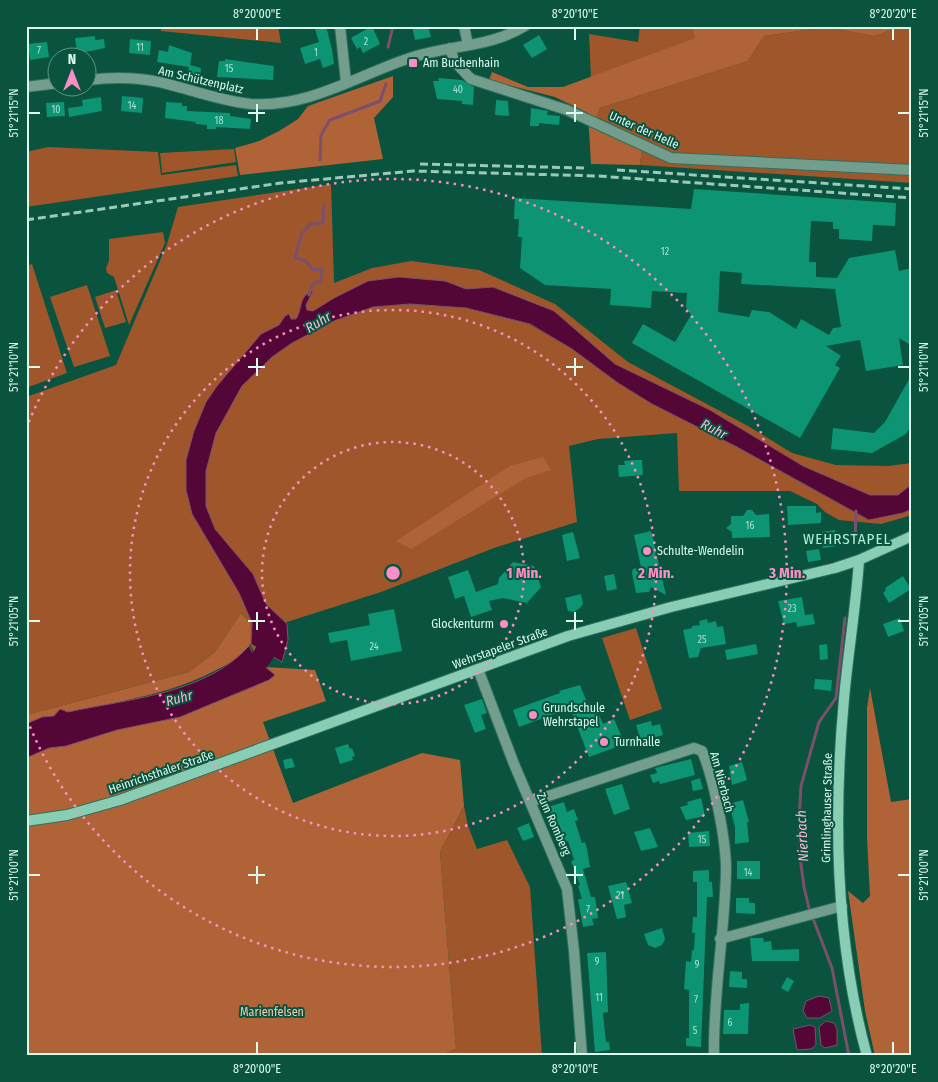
<svg xmlns="http://www.w3.org/2000/svg" width="938" height="1082" font-family="'Fira Sans Condensed',sans-serif">
	<rect width="100%" height="100%" fill="#09533f"/>
	<path fill="#9f562a" d="M161 26H278L281 43 161 31Z
		M640 26H692L696 38 591 78 589 34 638 42Z
		M903 26H912V169L676 157 595 116 600 108 748 61 764 36 827 27 874 36Z
		M48 147 158 152 161 175 236 165 238 176 26 207V152Z
		M642 148 671 162 912 172V183L640 165Z
		M234 149 236 162 162 173 160 153Z
		M331 184 334 283 372 268 411 261 479 270 555 304 628 362 748 426 792 453 836 465 888 466 912 463V484L898 495H870L803 466 710 410 615 364 554 311 493 287 466 289 445 281 399 277 368 281 334 321 373 307 410 304 467 308 529 324 572 349 618 383 652 404 737 447 868 520 903 513 912 509V515L881 524 839 520 825 512 817 504 790 491H679L677 433 598 439 569 446 577 522 494 548 381 592 265 629 257 657 250 644V623L241 613 215 652 189 672 26 715V397L116 365 167 244 178 207Z
		M163 232 165 243 129 325 114 277 107 273 106 268 109 261V239Z
		M32 264 67 373 26 388V266Z
		M87 285 110 356 74 367 50 297Z
		M116 290 126 322 105 328 95 297Z
		M636 628 662 709 630 720 602 638Z
		M464 806 468 826 477 849 507 840 530 887 542 1056H439L456 1049 440 852Z"/>
	<path fill="#b06336" d="M692 26H903L874 36 827 27 764 36 748 61 600 108 596 116 642 148 640 165 591 164 588 113 555 97 489 80 492 72 528 87H563L695 38Z
		M393 76V97L374 118 383 159 240 175 235 148 259 141 279 131 298 119 308 106Z
		M543 457 551 470 526 478 411 549 396 541 510 466Z
		M241 613 250 623C250 630 252 640 249 646 243 656 232 662 222 667 173 694 122 701 68 712L60 709 54 716 42 717 26 724V715L189 672 215 652Z
		M265 667 315 670 326 701 263 722 293 803 422 753 460 760 464 806 440 852 456 1049 439 1056H26V758L49 748 66 746 116 730 180 717 269 680 274 675Z
		M870 688 891 802 912 799V1056H875L865 1011 848 891 863 903 870 896 867 838V708Z"/>
	<path fill="#540736" stroke="#7c506d" d="M399 277 445 281 466 289 493 287 554 311 615 364 710 410 803 466 870 495H898L912 484V509L903 513 869 520 737 447 652 404 618 383 572 349 530 324 466 308 410 304 373 307 334 321 292 343 272 357 242 386 216 433 206 471V506L215 529 253 574 266 604 287 624 288 640 282 662 251 644 252 623 239 593 192 514 186 490V460L194 431 206 402 217 386 261 334 279 325 285 316 289 314 291 319H296C303 308 298 296 313 291L306 305 307 310 313 311 334 298 368 281Z
		M249 646 256 659 275 675 269 680 180 717 117 730 66 746 49 748 26 758V724L42 717 54 716 60 709 68 712C128 699 206 694 249 646Z
		M819 996 829 998 832 1011 820 1018H807L803 1011 806 1001Z
		M826 1021 834 1023 837 1029V1045L825 1048 821 1045 819 1027Z
		M810 1025 815 1027 816 1045 811 1049 797 1050 793 1029Z"/>
	<g fill="none" stroke-linecap="round" stroke-linejoin="round">
		<path stroke="#7c506d" stroke-width="3" d="M388 47 393 26
			M320 160 321 135 330 120 380 101 386 84
			M309 295C311 286 312 283 321 281L322 269 313 270 306 261 295 258 301 235 310 224 323 223 324 205
			M855 542 856 511
			M845 618 836 698 819 722 801 786 799 820 800 857 804 887 809 908 832 968 849 1056"/>
		<path stroke="#540736" stroke-width="20" d="M237 675C257 665 274 653 265 628"/>
	</g>
	<path fill="#0d9473" fill-rule="evenodd" d="M316 26H326L332 49 334 64 323 68 320 59 305 64 300 48 319 42 315 29H317Z
		M372 26 380 44 363 53 360 47 357 49 351 38Z
		M412 26H428L431 37 415 40Z
		M539 35 547 49 532 58 523 45Z
		M95 36V40L104 39 105 48 77 54 75 38Z
		M130 39 151 41 150 55 129 53Z
		M47 42 49 57 30 60 28 44Z
		M169 45 192 53 190 65 201 68 200 78 187 75 189 67 157 62 159 50 168 52Z
		M225 59 274 66 273 80 217 77 219 61H225Z
		M438 78 462 80 474 87 473 105 462 104V101L437 99 433 81H439Z
		M122 96 143 98 142 113 121 111Z
		M101 97 102 111 69 117 68 108 83 106 82 100Z
		M496 100 508 101 509 116 495 115Z
		M64 102 65 116 47 117 46 103Z
		M166 102 182 103V106H187V111L230 113V116L251 119 250 129 216 127V129H207V125L195 124 196 122 165 118Z
		M531 108 548 111 547 115 560 116 559 125 539 123V126H530Z
		M694 189 896 203 895 226 873 225 872 241 839 239V229H833V222L811 221 809 262H816V277L837 278 849 258 895 250 899 271 912 268V346L899 338 903 365 866 371 860 340 826 346 841 356 835 365 840 368 800 438 632 343 643 324 675 342 691 315 686 307 687 293 652 291 651 308 610 305 611 289 545 285 520 268 522 237H518L519 219H514L515 198 691 209ZM720 271 742 273 741 284 835 289 841 327 833 328 829 335 801 319 796 329 769 312 752 310 749 317 718 312Z
		M912 374V424L906 434 872 453 831 449 833 428 874 433 885 422Z
		M634 460H642L643 475 619 477 618 465H625L624 461Z
		M787 506H816V513L821 512V523L788 525Z
		M747 510H752L756 515 769 514 770 537 732 538V532L726 528 731 524V516H743Z
		M835 530 837 546 823 548 821 532Z
		M651 531 666 595 651 587 649 592 636 593 632 573 633 569 641 567 634 535Z
		M573 532 580 558 567 561 562 535Z
		M819 549 821 560 808 562 806 551Z
		M513 562 534 566 541 587 527 603 503 598 489 601 492 610 471 617 464 596 455 599 448 577 468 570 476 592 498 584 499 578Z
		M614 574 617 589 607 591 604 576Z
		M903 576 911 589 889 603 883 593 886 590 885 588Z
		M581 594 583 604 580 608 574 612 568 611 565 598Z
		M802 597 805 615 813 614 815 624 797 627 796 622 784 624 778 601Z
		M394 609 402 651 351 661 347 640 330 643 328 633 370 625 368 614Z
		M900 618 904 631 888 637 883 624Z
		M707 619 708 623 716 621 717 627 723 626 726 644 701 648 698 657 689 658 683 630 692 628V626L700 625 699 621Z
		M756 644 758 654 727 660 725 650Z
		M827 644 828 659 820 660 819 645Z
		M815 679 832 680 831 691 814 689Z
		M580 685 590 710 596 708 603 724 614 719 625 744 589 757 570 708 519 727 513 710 560 693 559 691Z
		M482 699 487 713 481 715 486 729 475 733 464 705Z
		M651 721 652 726 660 724 663 735 641 741 636 725Z
		M348 744 350 749 352 748 355 756 352 757 353 760 340 764 335 748Z
		M292 758 295 767 285 769 283 760Z
		M691 759 695 775 660 784 659 781 653 783 650 775 657 773 655 768Z
		M742 762 747 780 732 785 729 766Z
		M700 778 703 789 693 791 691 781Z
		M622 784 630 809 614 815 605 789Z
		M701 798 705 816 686 820 680 807 688 805 687 802Z
		M743 800 749 822H747L749 842 735 844V827L729 804Z
		M564 802 567 812 574 809 578 820 575 821 582 843 585 842 587 849 590 867 583 869 591 897H595L598 918 592 919 594 925 583 927 578 899H582L578 886 580 885 571 861 574 860 568 841 558 844 551 829 555 828 548 807Z
		M529 823 534 837 523 841 517 828Z
		M650 828 658 847 641 851 634 832Z
		M709 831 710 846 689 847 688 833Z
		M737 861H760V879H737Z
		M709 870V882H712L713 897H707L701 1047 686 1046V1038H689V990L684 989 686 961 691 962 692 950H694L695 933H692L693 917H697V882H693V871Z
		M626 882 632 903 624 905 626 917 617 919 608 886Z
		M736 898H749V903H755V914L736 913Z
		M662 928 665 939 662 945 655 948 648 945 644 934Z
		M750 938H763L764 942 771 941 772 950 799 949V961H752Z
		M606 952 608 1012 603 1013 606 1042H609L610 1050 595 1052 587 953Z
		M730 971 742 972V979H747V988L729 987Z
		M787 977 794 981 788 992 781 988Z
		M749 1003 748 1034H723L724 1010H740V1004Z"/>
	<g fill="none" stroke-linecap="round" stroke-linejoin="round">
		<g stroke="#2f715e" stroke-width="12">
			<path id="minor" d="M340 26 346 82
				M464 26 468 45
				M450 48 454 61 471 79 567 110 671 158 912 170
				M88 80C112 77 135 77 159 82 190 89 220 101 251 104 310 108 359 74 413 57 451 45 491 47 525 26
				M26 87 58 83
				M478 669 514 764 567 889 574 951 582 1056
				M530 802 694 748 702 751C714 779 726 840 726 870 725 932 713 993 714 1056
				M720 939 842 906"/>
		</g>
		<g stroke="#2f715e" stroke-width="12">
			<path id="secondary" d="M859 560C856 607 848 653 844 699 833 818 835 940 867 1056
				M26 821 67 815 120 800 568 636 671 607 835 568 859 560 912 536"/>
		</g>
		<use href="#minor" stroke="#739d8d" stroke-width="10"/>
		<use href="#secondary" stroke="#88cdb4" stroke-width="10"/>
		<path stroke="#9cc9ba" stroke-width="3" stroke-dasharray="8 4" stroke-linecap="butt" d="M420 164 585 168
			M617 170 912 189
			M26 220 281 183 413 171 598 176 912 198"/>
	</g>
	<path fill="none" stroke="#dafaed" stroke-width="2" d="M257 28V40M575 28V40M893 28V40M257 104V122M575 104V122M28 113H40M248 113H265M566 113H583M898 113H910M257 358V376M575 358V376M28 367H40M248 367H265M566 367H583M898 367H910M257 612V630M575 612V630M28 621H40M248 621H265M566 621H583M898 621H910M257 866V884M575 866V884M28 875H40M248 875H265M566 875H583M898 875H910M257 1042V1054M575 1042V1054M893 1042V1054"/>
	<g fill="none" stroke="#fb8fc5" stroke-width="2.5" stroke-dasharray="2.5 5">
		<circle cx="393" cy="573" r="131"/>
		<circle cx="393" cy="573" r="263"/>
		<path d="M26 429A394 394 0 1 1 26 717"/>
	</g>
	<g fill="#fb8fc5" stroke="#09533f" stroke-width="2">
		<rect x="408" y="58" width="10" height="10" rx="2.5"/>
		<circle cx="647" cy="551" r="5"/>
		<circle cx="504" cy="624" r="5"/>
		<circle cx="533" cy="715" r="5"/>
		<circle cx="604" cy="742" r="5"/>
	</g>
	<g text-anchor="middle" stroke-width="4" stroke-linejoin="round" paint-order="stroke">
		<g font-size="10" fill="#a7e0ce">
			<text x="366" y="45">2</text>
			<text x="140" y="51">11</text>
			<text x="39" y="54">7</text>
			<text x="316" y="56">1</text>
			<text x="229" y="72">15</text>
			<text x="458" y="93">40</text>
			<text x="132" y="109">14</text>
			<text x="56" y="113">10</text>
			<text x="219" y="124">18</text>
			<text x="665" y="255">12</text>
			<text x="750" y="529">16</text>
			<text x="792" y="612">23</text>
			<text x="702" y="643">25</text>
			<text x="374" y="650">24</text>
			<text x="702" y="843">15</text>
			<text x="748" y="876">14</text>
			<text x="620" y="899">21</text>
			<text x="588" y="913">7</text>
			<text x="597" y="965">9</text>
			<text x="697" y="968">9</text>
			<text x="599" y="1001">11</text>
			<text x="696" y="1003">7</text>
			<text x="730" y="1026">6</text>
			<text x="695" y="1034">5</text>
		</g>
		<g font-size="12" fill="#dafaed" stroke="#09533f" text-anchor="start">
			<text x="423" y="67">Am Buchenhain</text>
			<text x="657" y="555">Schulte-Wendelin</text>
			<text x="494" y="628" text-anchor="end">Glockenturm</text>
			<text x="543" y="712">Grundschule<tspan x="543" dy="14">Wehrstapel</tspan></text>
			<text x="614" y="746">Turnhalle</text>
		</g>
		<g font-size="12" fill="#dafaed" stroke="#09533f">
			<text transform="translate(201 80) rotate(13)" y="4">Am Schützenplatz</text>
			<text transform="translate(644 130) rotate(24)" y="4">Unter der Helle</text>
			<text transform="translate(500 648) rotate(-20)" y="4">Wehrstapeler Straße</text>
			<text transform="translate(161 772) rotate(-19)" y="4">Heinrichsthaler Straße</text>
			<text transform="translate(722 782) rotate(75)" y="4">Am Nierbach</text>
			<text transform="translate(827 808) rotate(-89)" y="4">Grimlinghauser Straße</text>
			<text transform="translate(554 824) rotate(66)" y="4">Zum Romberg</text>
		</g>
		<g font-size="12" fill="#f4c9b2" stroke="#09533f">
			<text x="272" y="1016">Marienfelsen</text>
		</g>
		<g font-size="14" font-style="italic" fill="#fab6d6" stroke="#09533f">
			<text transform="translate(318 322) rotate(-31)" y="5">Ruhr</text>
			<text transform="translate(714 429) rotate(27)" y="5">Ruhr</text>
			<text transform="translate(179 698) rotate(-15)" y="5">Ruhr</text>
			<text transform="translate(802 836) rotate(-93)" y="5">Nierbach</text>
		</g>
		<g font-size="15" letter-spacing="1" fill="#aef0d7" stroke="#09533f">
			<text x="847" y="544">WEHRSTAPEL</text>
		</g>
	</g>
	<circle cx="393" cy="573" r="8" fill="#fb8fc5" stroke="#09533f" stroke-width="2.5"/>
	<g font-size="15" text-anchor="middle" font-weight="bold" fill="#fb8fc5" stroke="#09533f" stroke-width="4" stroke-linejoin="round" paint-order="stroke">
		<text x="524" y="578">1 Min.</text>
		<text x="656" y="578">2 Min.</text>
		<text x="787" y="578">3 Min.</text>
	</g>
	<rect width="938" height="1082" fill="none" stroke="#09533f" stroke-width="55"/>
	<g transform="translate(72 72)"><circle r="24" fill="#09533f" stroke="#5d9685"/>
	<path d="M0-4L9 19L0 12L-9 19Z" fill="#fb8fc5"/>
	<text y="-8" font-size="14" font-weight="bold" text-anchor="middle" fill="#dafaed">N</text>
	</g>
	<rect x="28" y="28" width="882" height="1026" fill="none" stroke="#dafaed" stroke-width="2"/>
	<g font-size="12" text-anchor="middle" fill="#dafaed">
		<text x="257" y="18">8°20'00"E</text>
		<text x="575" y="18">8°20'10"E</text>
		<text x="893" y="18">8°20'20"E</text>
		<text transform="translate(14 113) rotate(-90)" y="4">51°21'15"N</text>
		<text transform="translate(924 113) rotate(-90)" y="4">51°21'15"N</text>
		<text transform="translate(14 367) rotate(-90)" y="4">51°21'10"N</text>
		<text transform="translate(924 367) rotate(-90)" y="4">51°21'10"N</text>
		<text transform="translate(14 621) rotate(-90)" y="4">51°21'05"N</text>
		<text transform="translate(924 621) rotate(-90)" y="4">51°21'05"N</text>
		<text transform="translate(14 875) rotate(-90)" y="4">51°21'00"N</text>
		<text transform="translate(924 875) rotate(-90)" y="4">51°21'00"N</text>
		<text x="257" y="1073">8°20'00"E</text>
		<text x="575" y="1073">8°20'10"E</text>
		<text x="893" y="1073">8°20'20"E</text>
	</g>
</svg>
